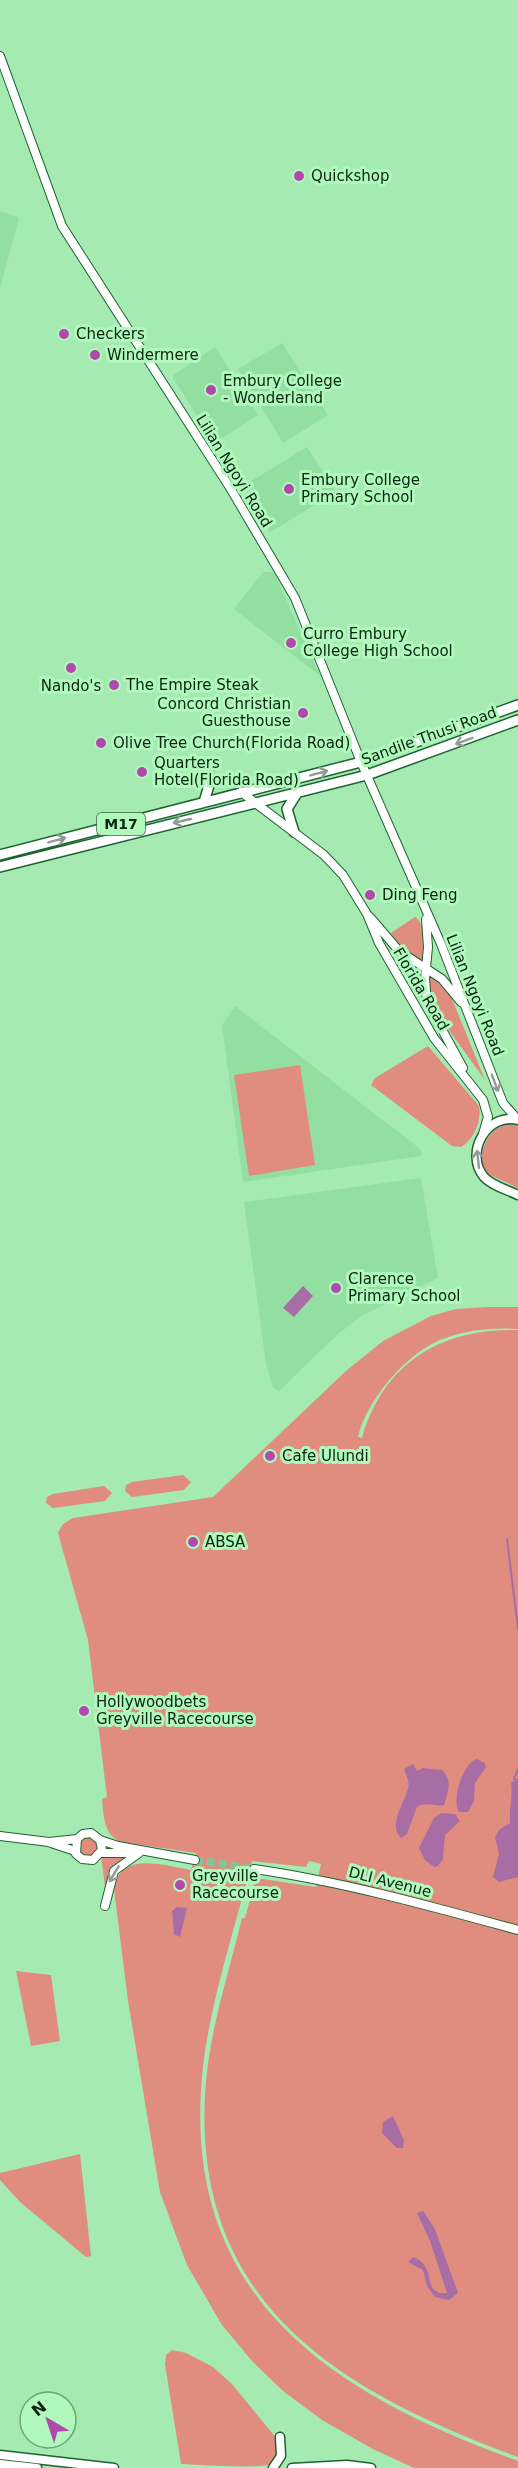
<svg xmlns="http://www.w3.org/2000/svg" width="518" height="2468" font-family="'DejaVu Sans',sans-serif">
	<rect width="100%" height="100%" fill="#a4eab1"/>
	<path fill="#92dfa1" d="M0 211 19 218 0 288Z
		M282 343 328 415 283 443 238 369Z
		M215 347 258 415 214 443 172 376Z
		M307 447 336 492 270 532 243 486Z
		M263 572H274L320 676 234 609Z
		M235 1006 419 1148 422 1153 421 1156 243 1182 222 1025Z
		M421 1178 438 1278 363 1315 338 1334 279 1391 273 1387 266 1364 244 1202Z"/>
	<path fill="#e08d80" d="M415 917C427 924 425 951 423 963L401 948 391 933Z
		M430 977 444 986 452 999 485 1080 436 1012 429 993Z
		M428 1046 479 1106C482 1120 474 1140 461 1147L452 1146 371 1085 375 1078Z
		M300 1065 315 1165 249 1176 234 1075Z
		M512 1123 518 1125V1188L488 1174 480 1163C483 1143 491 1126 512 1123Z
		M489 1307H518V1329C492 1327 465 1330 440 1340 406 1354 366 1401 358 1437L362 1438C384 1362 442 1328 518 1330V2457C343 2392 194 2307 205 2095 208 2035 228 1976 242 1918H245L256 1878 316 1887 321 1864 309 1861 306 1867 252 1861C235 1929 208 2007 202 2077 182 2299 333 2394 518 2461V2468H414L373 2449 322 2420 283 2391 252 2361 222 2325 187 2265 160 2192 128 2001 114 1889C120 1850 164 1866 191 1870L196 1853 121 1842C103 1834 104 1816 102 1799L107 1797 88 1640 58 1533 63 1524 73 1518 213 1497 346 1371 383 1341 431 1316 456 1309Z
		M183 1475 191 1482 184 1490 132 1497 125 1491 126 1485 132 1482Z
		M104 1486 112 1493 105 1501 53 1508 46 1503 47 1497 53 1494Z
		M79 1847a10 10 0 1 1 20 0a10 10 0 1 1-20 0Z
		M101 1855H129L112 1869 105 1887Z
		M16 1971 51 1975 60 2041 31 2046Z
		M80 2154 91 2256 86 2257 20 2202 0 2180V2173Z
		M172 2350 186 2353 213 2367 232 2384 277 2439 278 2455C275 2459 272 2463 268 2465 249 2468 202 2465 181 2464L165 2364 166 2355Z"/>
	<path fill="#a96da5" d="M303 1286 313 1296 294 1317 283 1308Z
		M477 1759 485 1763 486 1767 475 1783 474 1801 468 1812H459C451 1800 463 1763 477 1759Z
		M413 1764 417 1771 423 1768 442 1770C453 1782 448 1791 444 1805 435 1807 426 1801 417 1807L407 1834 401 1838C387 1824 405 1803 408 1788 410 1782 406 1775 404 1769Z
		M518 1778V1877L499 1882 493 1877 499 1854 495 1837 500 1829 510 1823C509 1807 513 1797 511 1783Z
		M441 1813 455 1814 460 1821 445 1835 443 1859 438 1866 434 1867 425 1860 419 1848 434 1818Z
		M177 1907 187 1908 180 1937 174 1934 172 1911Z
		M393 2116 404 2140 403 2148H397L382 2133 383 2122Z
		M423 2211 435 2229 458 2293 449 2300 435 2297 427 2286 423 2270 408 2262 413 2257C430 2263 427 2276 433 2289L439 2293H447L430 2241 417 2213Z"/>
	<g fill="none" stroke-linecap="round" stroke-linejoin="round">
		<path stroke="#a96da5" stroke-width="2" d="M507 1539 518 1629
			M514 1779 518 1769"/>
		<path stroke="#85c391" stroke-width="8" stroke-dasharray="8 4" stroke-linecap="butt" d="M195 1860 254 1869"/>
		<g stroke="#1d6432" stroke-width="10">
			<path id="tertiary" d="M0 56 62 226 229 486 295 598 361 762 441 944 503 1103 517 1119
				M241 792 324 855 343 875 367 914 379 943 434 1038 483 1100 488 1117 483 1134
				M370 917 399 951 442 979 461 1002
				M426 919 428 947 425 979 427 1002 463 1068
				M0 1836 49 1842 77 1839
				M100 1840 102 1850 93 1860 82 1859 76 1854 77 1839 83 1834 91 1833 100 1840 118 1846 195 1860
				M51 1843 75 1851
				M101 1853H136
				M254 1869C344 1882 430 1906 518 1930
				M105 1906 114 1871 139 1853"/>
		</g>
		<g stroke="#1d6432" stroke-width="11">
			<path id="secondary" d="M518 1120C487 1112 464 1153 484 1177 492 1186 508 1190 518 1195
				M0 2455 114 2468
				M0 2464 37 2468
				M273 2468 281 2456 280 2437
				M292 2468 347 2465 371 2468"/>
		</g>
		<g stroke="#1d6432" stroke-width="12">
			<path id="primary" d="M204 802 210 782 207 766
				M294 832 287 809 297 793
				M0 855 361 762 518 705
				M0 867 367 775 518 720"/>
		</g>
		<use href="#tertiary" stroke="#fff" stroke-width="8"/>
		<use href="#secondary" stroke="#fff" stroke-width="8"/>
		<use href="#primary" stroke="#fff" stroke-width="9"/>
	</g>
	<defs><path id="oneway-shaft" d="M-6 0H5M1.5-3L5.5 0L1.5 3" fill="none" stroke-width="1.6" stroke-linecap="round" stroke-linejoin="round" transform="scale(1.5)"/></defs>
	<g stroke="#909d93">
		<use href="#oneway-shaft" transform="translate(464 741) rotate(160)"/>
		<use href="#oneway-shaft" transform="translate(319 773) rotate(-15)"/>
		<use href="#oneway-shaft" transform="translate(182 821) rotate(167)"/>
		<use href="#oneway-shaft" transform="translate(57 840) rotate(-15)"/>
		<use href="#oneway-shaft" transform="translate(495 1083) rotate(69)"/>
		<use href="#oneway-shaft" transform="translate(478 1159) rotate(-96)"/>
		<use href="#oneway-shaft" transform="translate(114 1874) rotate(121)"/>
	</g>
	<g fill="#b049ac" stroke="#b1f8bd" stroke-width="2">
		<circle cx="299" cy="176" r="6"/>
		<circle cx="64" cy="334" r="6"/>
		<circle cx="95" cy="355" r="6"/>
		<circle cx="211" cy="390" r="6"/>
		<circle cx="289" cy="489" r="6"/>
		<circle cx="291" cy="643" r="6"/>
		<circle cx="71" cy="668" r="6"/>
		<circle cx="114" cy="685" r="6"/>
		<circle cx="303" cy="713" r="6"/>
		<circle cx="101" cy="743" r="6"/>
		<circle cx="142" cy="772" r="6"/>
		<circle cx="370" cy="895" r="6"/>
		<circle cx="336" cy="1288" r="6"/>
		<circle cx="270" cy="1456" r="6"/>
		<circle cx="193" cy="1542" r="6"/>
		<circle cx="84" cy="1711" r="6"/>
		<circle cx="180" cy="1885" r="6"/>
	</g>
	<g text-anchor="middle" stroke-width="6" stroke-linejoin="round" paint-order="stroke">
		<rect fill="#b1f8bd" stroke="#3b6444" stroke-width="1.5" x="97" y="813" width="48" height="22" rx="4.5"/>
		<g font-size="14" font-weight="bold" fill="#082510">
			<text x="121" y="829">M17</text>
		</g>
		<g font-size="15" fill="#082510" stroke="#b1f8bd" text-anchor="start">
			<text x="311" y="181">Quickshop</text>
			<text x="76" y="339">Checkers</text>
			<text x="107" y="360">Windermere</text>
			<text x="223" y="386">Embury College<tspan x="223" dy="17">- Wonderland</tspan></text>
			<text x="301" y="485">Embury College<tspan x="301" dy="17">Primary School</tspan></text>
			<text x="303" y="639">Curro Embury<tspan x="303" dy="17">College High School</tspan></text>
			<text x="126" y="690">The Empire Steak</text>
			<text x="71" y="691" text-anchor="middle">Nando's</text>
			<text x="291" y="709" text-anchor="end">Concord Christian<tspan x="291" dy="17">Guesthouse</tspan></text>
			<text x="113" y="748">Olive Tree Church(Florida Road)</text>
			<text x="154" y="768">Quarters<tspan x="154" dy="17">Hotel(Florida Road)</tspan></text>
			<text x="382" y="900">Ding Feng</text>
			<text x="348" y="1284">Clarence<tspan x="348" dy="17">Primary School</tspan></text>
			<text x="282" y="1461">Cafe Ulundi</text>
			<text x="205" y="1547">ABSA</text>
			<text x="96" y="1707">Hollywoodbets<tspan x="96" dy="17">Greyville Racecourse</tspan></text>
			<text x="192" y="1881">Greyville<tspan x="192" dy="17">Racecourse</tspan></text>
		</g>
		<g font-size="15" fill="#082510" stroke="#b1f8bd">
			<text transform="translate(234 471) rotate(58)" y="5">Lilian Ngoyi Road</text>
			<text transform="translate(429 736) rotate(-20)" y="5">Sandile Thusi Road</text>
			<text transform="translate(421 989) rotate(59)" y="5">Florida Road</text>
			<text transform="translate(475 995) rotate(68)" y="5">Lilian Ngoyi Road</text>
			<text transform="translate(390 1882) rotate(14)" y="5">DLI Avenue</text>
		</g>
	</g>
	<g transform="translate(48 2420) rotate(321)"><circle r="28" fill="#b1f8bd" stroke="#6da478" stroke-width="1.5"/>
	<path d="M0-4.5L10 22L0 15L-10 22Z" fill="#b049ac"/>
	<text y="-9" font-size="16" font-weight="bold" text-anchor="middle" fill="#082510">N</text>
	</g>
</svg>
